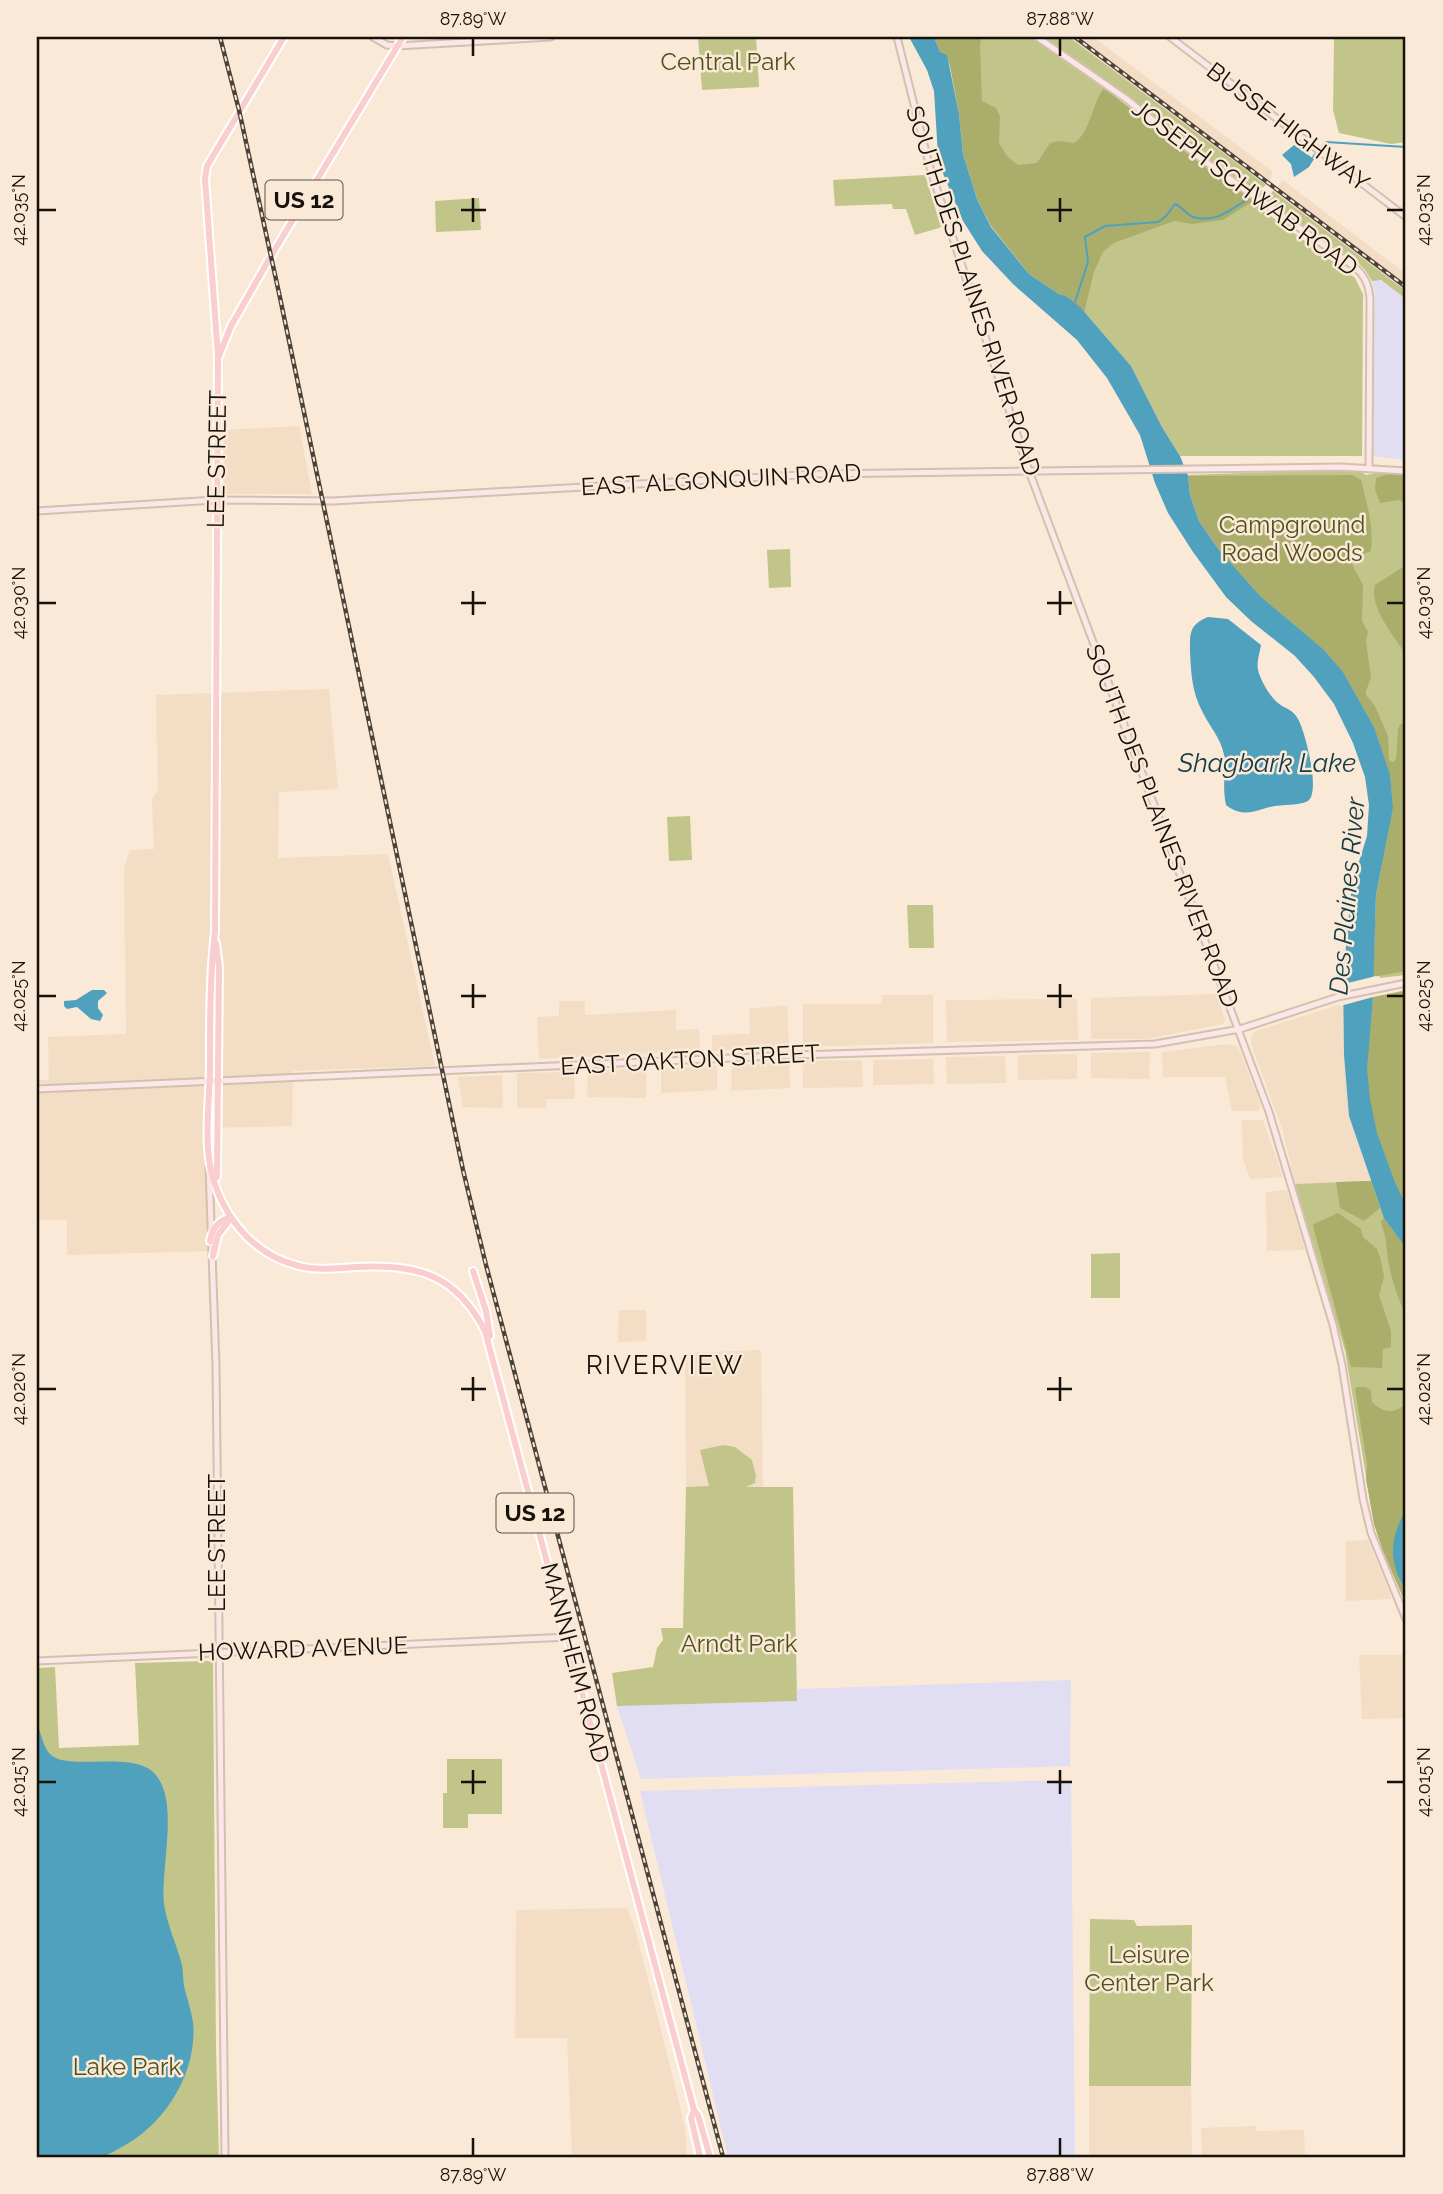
<svg xmlns="http://www.w3.org/2000/svg" width="1443" height="2194" font-family="Raleway,sans-serif">
	<rect width="100%" height="100%" fill="#f9e9d6"/>
	<path fill="#f3ddc5" d="M1069 37H1093L1273 172 1271 178 1266 185Z
		M1283 180 1406 274V291L1273 191Z
		M299 426 312 494H224V430Z
		M329 689 338 789 279 792 278 858 388 854 435 1066 293 1071 292 1126 206 1128 208 1251 67 1255V1220H37V1080H49L48 1037 126 1034 124 868 130 850 154 849 152 800 158 790 156 695Z
		M1216 994 1225 1019 1223 1024 1147 1039H1091V998Z
		M882 995H933V1043L803 1047V1004H881Z
		M1077 999 1078 1040 947 1042 946 1000Z
		M559 1001H585V1015L676 1010V1030L699 1029 700 1051 539 1059 537 1017 559 1016Z
		M787 1005 789 1047 712 1051V1035L750 1034 749 1009Z
		M1338 1005H1343L1344 1055 1349 1116 1371 1181 1295 1184 1283 1131 1251 1044V1037L1256 1031Z
		M1227 1044 1237 1047 1240 1051 1261 1106 1258 1111H1232L1225 1077H1163L1162 1052Z
		M1150 1052 1149 1079 1091 1078V1053Z
		M1077 1054V1079L1018 1080V1055Z
		M1005 1056 1006 1083 947 1084 946 1057Z
		M933 1059 934 1084 873 1085V1060Z
		M862 1060 863 1087 803 1088V1061Z
		M789 1062 790 1088 731 1091 732 1065Z
		M717 1066V1090L661 1093V1068Z
		M646 1068V1098L587 1097 588 1071Z
		M574 1072 575 1099H546V1108H517V1073Z
		M502 1075 503 1108 463 1107 458 1077Z
		M1242 1120H1263L1283 1177 1250 1179 1243 1158Z
		M1287 1190 1305 1250 1267 1251 1266 1192Z
		M619 1310H646V1341L618 1342Z
		M761 1350 763 1487H686L685 1353Z
		M1368 1540 1392 1599 1346 1601V1541Z
		M1359 1655H1406V1718L1362 1719Z
		M627 1908 634 1925 675 2085 685 2128 687 2157H572L567 2038H515L516 1910Z
		M1089 2086H1191L1192 2157H1089Z
		M1256 2126V2131L1304 2130 1305 2157H1202L1201 2128Z"/>
	<path fill="#e1def4" d="M1380 280 1406 299V460L1373 456 1375 292 1372 281Z
		M1071 1680 1070 1766 641 1779 617 1706 797 1701V1689Z
		M1065 1780 1071 1784 1075 2157H728L640 1791Z"/>
	<path fill="#c2c589" d="M698 37H756L759 87 702 90Z
		M934 37H1031L1104 88 1203 165 1268 208 1264 211 1355 278 1363 294 1362 456H1180L1162 427 1131 366 1081 308Z
		M1044 37H1069L1266 185 1260 189 1268 197 1273 191 1406 291V299L1381 280 1372 281 1365 270 1358 263 1213 163 1142 107Z
		M1334 37H1406V142L1391 144 1339 133 1333 110Z
		M925 175 941 227 939 228 915 235 906 209H893L892 204 835 206 833 180Z
		M479 198 481 230 436 232 435 201Z
		M1323 470 1361 472 1366 475 1381 472 1406 478V975L1380 978 1379 975 1373 977 1390 774 1219 550 1187 475Z
		M790 549 791 587 769 588 767 550Z
		M690 816 692 860 669 861 667 817Z
		M907 905H933L934 948H909Z
		M1406 990V1604L1383 1551 1374 1524 1345 1351 1295 1184 1393 1180 1377 1133 1367 1069 1373 997Z
		M1120 1253V1298H1091V1254Z
		M723 1445 735 1447 752 1460 756 1476 755 1483 746 1487H793L797 1701 617 1706 612 1673 653 1667 657 1648 663 1640 661 1628H683L686 1487 709 1486 700 1450Z
		M208 1661 213 1663 216 2050 219 2157H37V1668L55 1667 59 1748 139 1745 135 1663Z
		M447 1759H502V1814H468V1828H443V1793H447Z
		M1090 1919 1134 1920 1137 1926 1192 1925 1191 2086H1089Z"/>
	<path fill="#abae6a" d="M934 37H982L980 45 982 101 996 108 1000 116 999 143 1007 156 1018 165 1037 163 1050 143 1059 141 1074 143C1091 132 1091 105 1104 88L1203 165 1253 198V201L1223 220 1192 224 1174 221 1114 243 1103 252 1094 272 1084 313 1066 296 1059 294 1029 274 991 226 977 199 963 154 959 114 949 61 940 52Z
		M1391 473 1406 475V503L1399 500 1380 503 1375 489 1376 478Z
		M1352 475 1361 480C1367 504 1374 526 1371 551L1353 558 1351 562 1363 585 1362 621 1368 632 1366 641 1371 678 1366 691V695L1375 706 1388 736 1389 760 1393 762 1396 759 1398 729 1400 724 1406 722V971L1373 977 1376 895 1393 808 1390 774 1374 727 1343 672 1323 649 1261 597 1219 550 1199 521 1190 495 1188 476Z
		M1406 556V655C1394 636 1369 608 1375 585L1403 567Z
		M1406 991V1206C1385 1170 1366 1109 1367 1067 1367 1044 1371 1020 1373 997Z
		M1371 1181 1380 1208 1364 1221 1340 1208 1336 1182Z
		M1338 1213 1361 1229 1363 1237 1377 1249 1381 1260 1384 1277 1379 1295 1391 1331V1347L1383 1349 1382 1368 1351 1367 1313 1226 1314 1224Z
		M1384 1218 1406 1248V1315C1394 1291 1388 1268 1386 1242 1386 1236 1382 1228 1381 1221Z
		M1358 1387H1366L1371 1391 1372 1402C1382 1413 1397 1415 1406 1402V1509L1402 1518 1399 1579 1406 1591V1604L1383 1551 1374 1524 1366 1479 1367 1465 1355 1388Z"/>
	<path fill="#4fa1bd" d="M909 37H934L940 52 947 55 959 114 963 154 977 199 991 227 1029 274 1059 294 1066 296 1081 308 1131 366 1162 427 1180 456 1188 476 1190 495 1199 521 1219 550 1261 597 1323 649 1343 672 1374 727 1390 774 1393 808 1376 895 1373 997 1367 1069 1370 1099 1377 1133 1394 1180 1406 1206V1248L1384 1218 1349 1116 1344 1055 1343 977 1352 884 1367 836 1369 805 1365 777 1353 743 1334 704 1314 677 1295 656 1251 621 1226 597 1193 552 1168 513 1155 483 1140 435 1107 378 1077 340 1013 284 982 251 963 221 942 171H939L934 91 927 70Z
		M1294 145 1314 159 1309 167 1294 177 1291 164 1282 155Z
		M1208 617 1228 619 1261 645C1259 657 1255 665 1260 676 1263 684 1271 698 1278 703 1285 709 1293 709 1298 719 1305 731 1321 792 1308 801 1299 806 1278 804 1266 808 1250 813 1240 816 1226 805 1222 786 1226 772 1224 755 1221 738 1209 726 1202 711 1192 692 1191 673 1190 652 1190 633 1189 625 1208 617Z
		M92 990H104L107 993 98 1001V1008L103 1015 100 1021 91 1019 77 1007 67 1009 64 1006V1001L76 1000Z
		M1406 1509V1591C1388 1560 1389 1541 1406 1509Z
		M37 1724C41 1733 43 1746 49 1753 65 1773 133 1749 155 1774 180 1802 160 1868 164 1904 167 1925 177 1945 182 1965 183 1972 183 1979 184 1986 187 1998 191 2010 193 2022 198 2073 164 2126 120 2148 114 2151 107 2156 100 2157 80 2160 57 2157 37 2157Z"/>
	<path fill="#f9e9d6" d="M1376 976 1377 996 1340 1006V985Z"/>
	<g fill="none" stroke-linecap="round" stroke-linejoin="round">
		<path stroke="#4fa1bd" stroke-width="2" d="M1313 157 1326 142 1406 147
			M1075 302 1088 262 1085 237 1105 226 1158 222 1166 216 1175 204C1182 207 1186 214 1193 217 1215 224 1232 209 1249 198"/>
		<g stroke="#d1c1af" stroke-width="9">
			<path id="secondary" d="M373 37 387 45 397 46 551 37
				M897 37 930 168 1029 471 1269 1112 1333 1325 1342 1365 1363 1499 1371 1533 1406 1619
				M1037 37 1125 98 1203 160 1352 265C1364 274 1369 284 1370 299L1369 468
				M1170 37 1406 217
				M37 511 216 500 333 501 817 474 1341 467 1406 471
				M37 1089 797 1055 1155 1044 1240 1029 1338 997 1406 983
				M209 1167 216 1366 225 2157
				M37 1661 569 1637"/>
		</g>
		<g stroke="#fff" stroke-width="10">
			<path id="primary" d="M403 37 268 261 231 326 218 358 215 931C210 975 210 1019 210 1064 210 1092 206 1121 208 1149 212 1202 245 1253 299 1266 318 1271 338 1268 357 1267 417 1264 456 1274 485 1331L694 2110 698 2115 710 2157
				M218 356 205 179 207 166 284 37
				M216 943 219 967 217 1177
				M210 1241C212 1229 219 1219 231 1218
				M213 1256 218 1235 231 1218
				M473 1271 486 1311 490 1336
				M694 2110 691 2118 700 2157"/>
		</g>
		<use href="#secondary" stroke="#fde6e7" stroke-width="5"/>
		<use href="#primary" stroke="#facdcf" stroke-width="6"/>
		<g stroke="#4b4239" stroke-width="4.5">
			<path id="rail" d="M220 37 239 110 279 293 463 1170 486 1265 723 2157
				M1075 37 1406 287"/>
		</g>
		<use href="#rail" stroke="#f9e9d6" stroke-width="2" stroke-dasharray="5" stroke-linecap="butt"/>
	</g>
	<path fill="none" stroke="#17110b" stroke-width="2.5" d="M473 38V56M1060 38V56M473 198V222M1060 198V222M38 210H56M461 210H486M1047 210H1072M1387 210H1404M473 591V615M1060 591V615M38 603H56M461 603H486M1047 603H1072M1387 603H1404M473 984V1008M1060 984V1008M38 996H56M461 996H486M1047 996H1072M1387 996H1404M473 1377V1401M1060 1377V1401M38 1389H56M461 1389H486M1047 1389H1072M1387 1389H1404M473 1770V1794M1060 1770V1794M38 1782H56M461 1782H486M1047 1782H1072M1387 1782H1404M473 2138V2156M1060 2138V2156"/>
	<g text-anchor="middle" stroke-width="5" stroke-linejoin="round" paint-order="stroke">
		<g fill="#f9e9d6" stroke="#5b5248" stroke-width="2">
			<rect x="265.5" y="180.5" width="77" height="39" rx="5"/>
			<rect x="496.5" y="1493.5" width="77" height="39" rx="5"/>
		</g>
		<g font-size="23" font-weight="bold" fill="#17110b">
			<text x="304" y="208">US 12</text>
			<text x="535" y="1521">US 12</text>
		</g>
		<g font-size="24" fill="#4f511d" stroke="#f9e9d6">
			<text x="728" y="70">Central Park</text>
			<text x="1292" y="533">Campground<tspan x="1292" dy="28">Road Woods</tspan></text>
			<text x="739" y="1652">Arndt Park</text>
			<text x="1149" y="1963">Leisure<tspan x="1149" dy="28">Center Park</tspan></text>
			<text x="127" y="2075">Lake Park</text>
		</g>
		<g font-size="24" fill="#17110b" stroke="#f9e9d6">
			<text transform="translate(1288 127) rotate(37)" y="8">BUSSE HIGHWAY</text>
			<text transform="translate(1245 188) rotate(37)" y="8">JOSEPH SCHWAB ROAD</text>
			<text transform="translate(973 291) rotate(72)" y="8">SOUTH DES PLAINES RIVER ROAD</text>
			<text transform="translate(217 459) rotate(-89)" y="8">LEE STREET</text>
			<text transform="translate(721 480) rotate(-3)" y="8">EAST ALGONQUIN ROAD</text>
			<text transform="translate(1162 826) rotate(69)" y="8">SOUTH DES PLAINES RIVER ROAD</text>
			<text transform="translate(690 1060) rotate(-3)" y="8">EAST OAKTON STREET</text>
			<text transform="translate(217 1543) rotate(-90)" y="8">LEE STREET</text>
			<text transform="translate(303 1649) rotate(-2)" y="8">HOWARD AVENUE</text>
			<text transform="translate(575 1663) rotate(75)" y="8">MANNHEIM ROAD</text>
		</g>
		<g font-size="26" font-style="italic" fill="#133a46" stroke="#f9e9d6">
			<text x="1267" y="772">Shagbark Lake</text>
			<text transform="translate(1347 896) rotate(-85)" y="9">Des Plaines River</text>
		</g>
		<g font-size="26" letter-spacing="2" fill="#17110b" stroke="#f9e9d6">
			<text x="665" y="1374">RIVERVIEW</text>
		</g>
	</g>
	<rect width="1443" height="2194" fill="none" stroke="#f9e9d6" stroke-width="77"/>
	<rect x="38" y="38" width="1366" height="2118" fill="none" stroke="#17110b" stroke-width="2.5"/>
	<g font-size="18" text-anchor="middle" fill="#17110b">
		<text x="473" y="25">87.89°W</text>
		<text x="1060" y="25">87.88°W</text>
		<text transform="translate(19 210) rotate(-90)" y="6">42.035°N</text>
		<text transform="translate(1424 210) rotate(-90)" y="6">42.035°N</text>
		<text transform="translate(19 603) rotate(-90)" y="6">42.030°N</text>
		<text transform="translate(1424 603) rotate(-90)" y="6">42.030°N</text>
		<text transform="translate(19 996) rotate(-90)" y="6">42.025°N</text>
		<text transform="translate(1424 996) rotate(-90)" y="6">42.025°N</text>
		<text transform="translate(19 1389) rotate(-90)" y="6">42.020°N</text>
		<text transform="translate(1424 1389) rotate(-90)" y="6">42.020°N</text>
		<text transform="translate(19 1782) rotate(-90)" y="6">42.015°N</text>
		<text transform="translate(1424 1782) rotate(-90)" y="6">42.015°N</text>
		<text x="473" y="2181">87.89°W</text>
		<text x="1060" y="2181">87.88°W</text>
	</g>
</svg>
